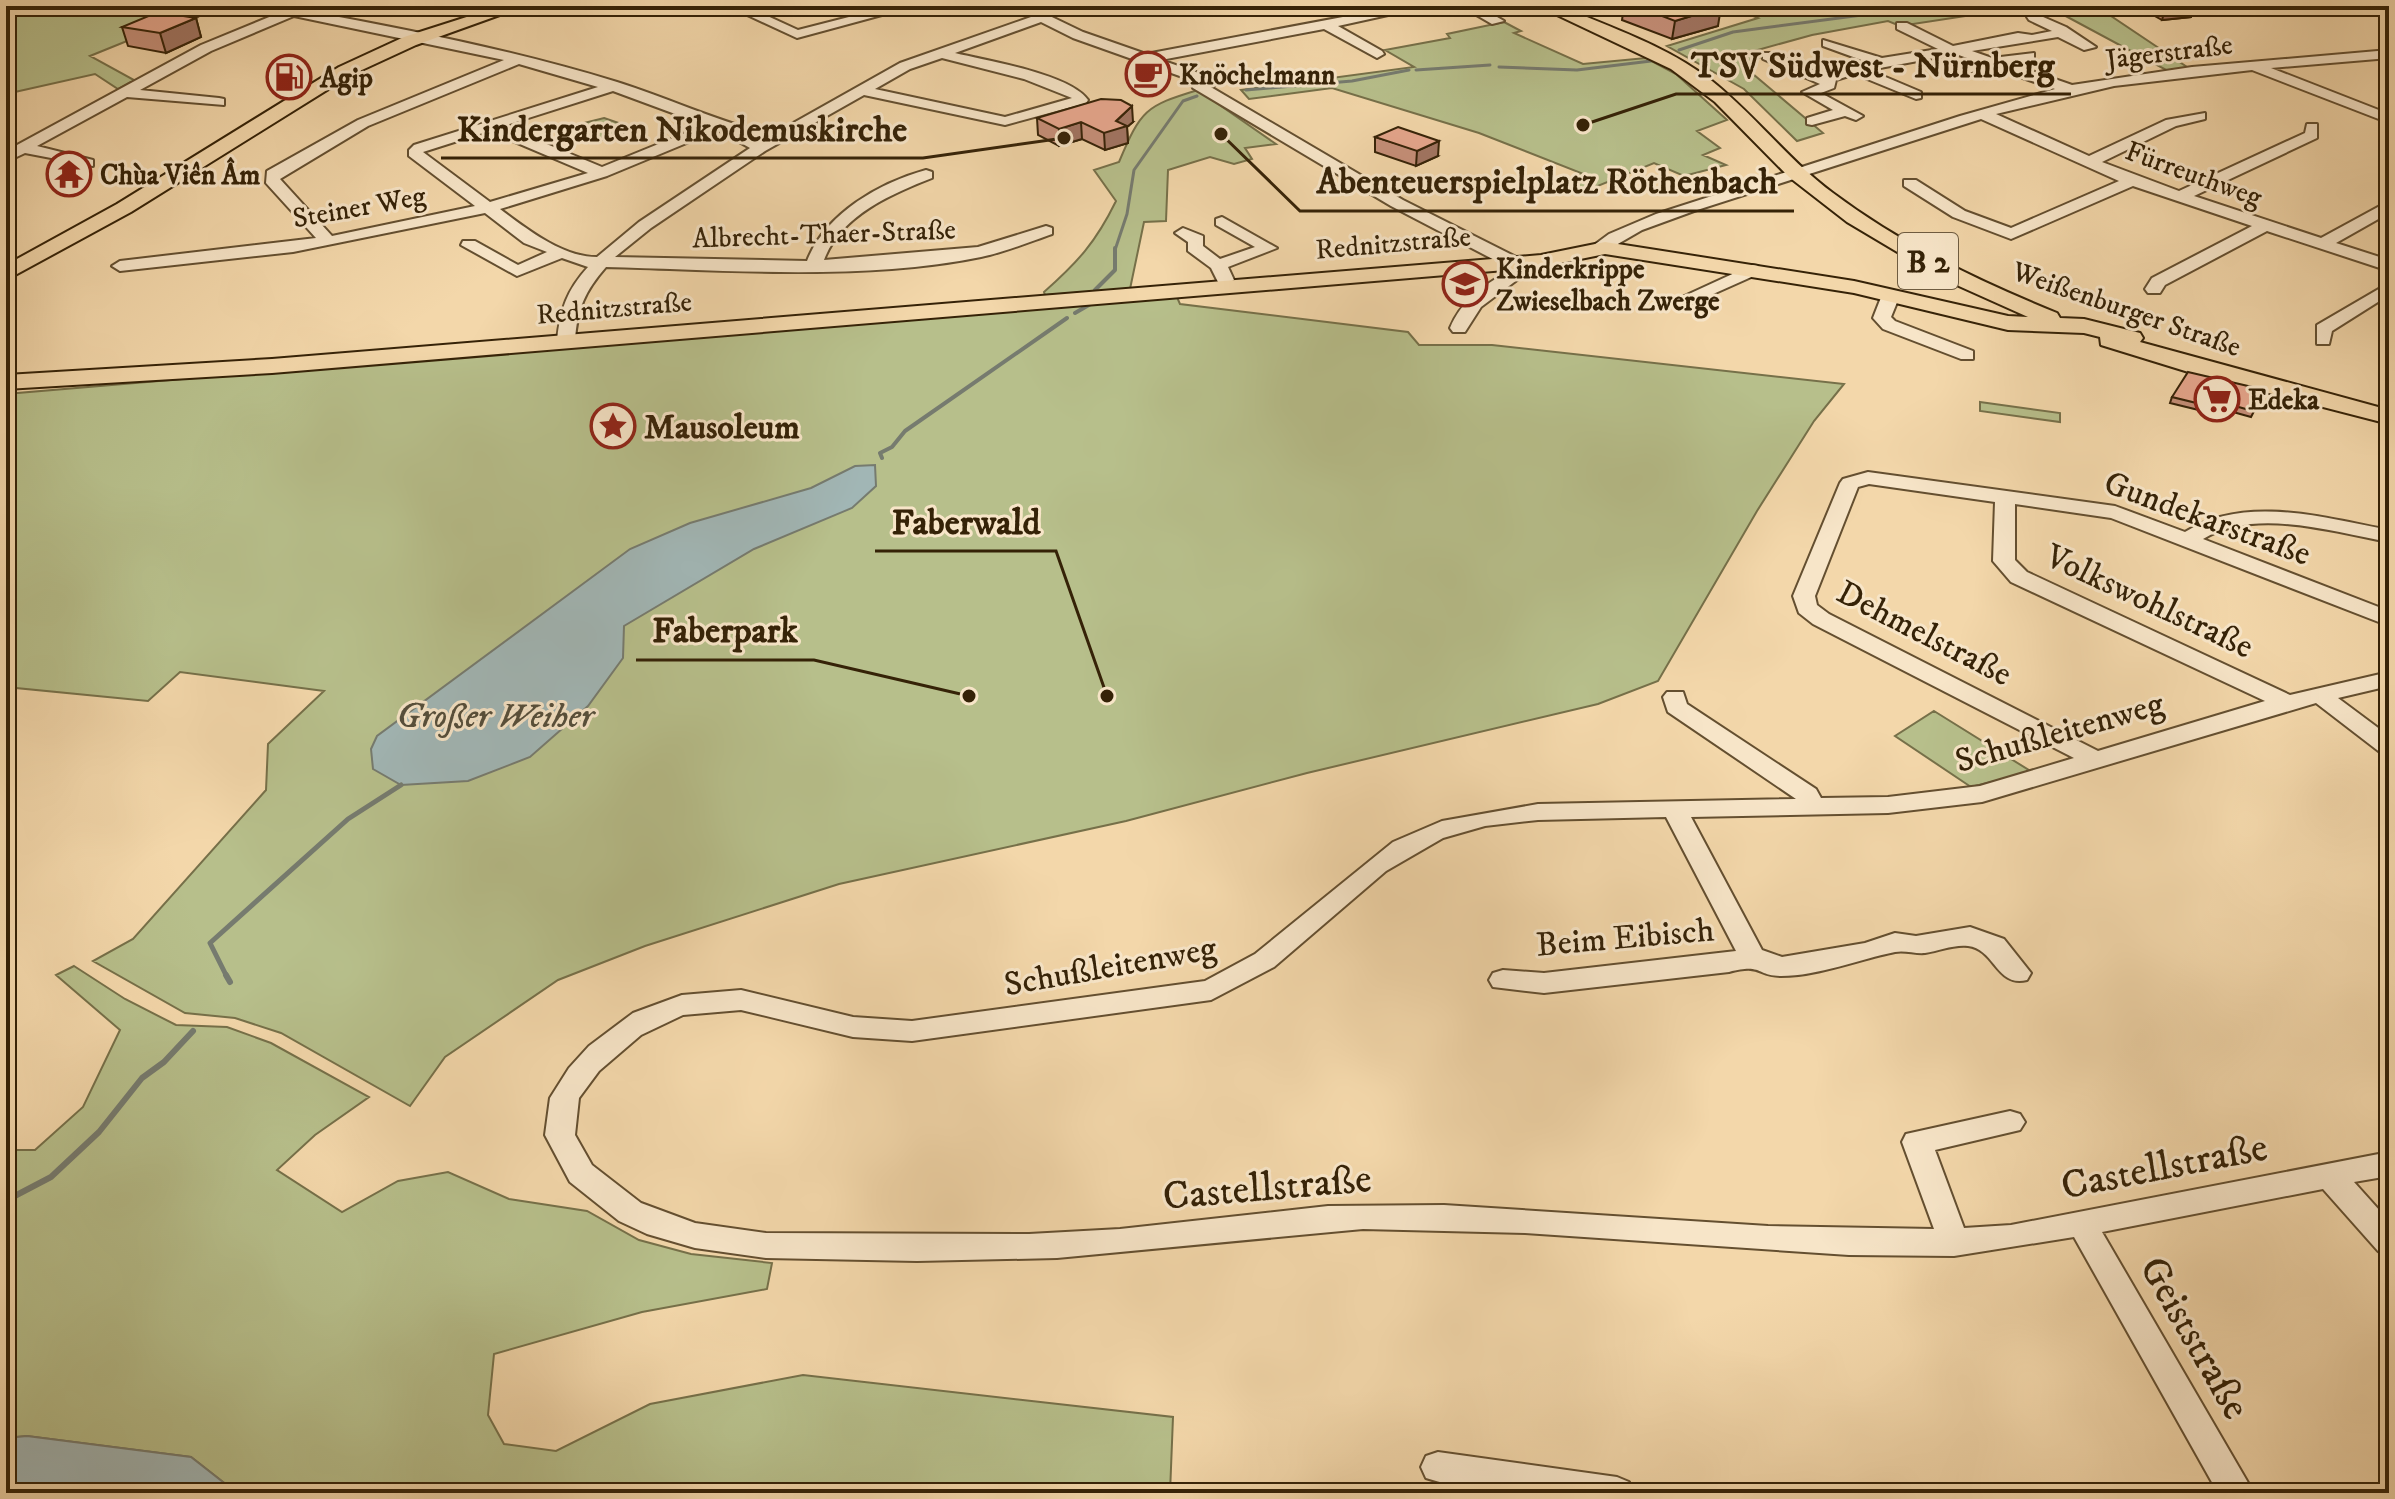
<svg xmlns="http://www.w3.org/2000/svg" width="2395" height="1499" font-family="'IM FELL DW Pica',serif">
	<rect width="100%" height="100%" fill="#f3d7aa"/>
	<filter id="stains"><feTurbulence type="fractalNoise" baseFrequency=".0025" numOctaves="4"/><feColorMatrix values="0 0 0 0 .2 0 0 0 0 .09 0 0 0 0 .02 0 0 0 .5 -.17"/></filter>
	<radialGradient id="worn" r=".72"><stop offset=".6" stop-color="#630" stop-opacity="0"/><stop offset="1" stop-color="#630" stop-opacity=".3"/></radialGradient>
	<path fill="#b7bf8b" stroke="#767049" stroke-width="2" d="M6 6H198L201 7 184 11 189 16 90 56 134 80 118 89 95 74 6 94Z
		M1755 6H2031L1900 26 1888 21 1812 35 1754 51 1764 56 1746 62 1753 74 1823 133 1797 141 1744 89 1667 46 1758 18 1739 10Z
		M2047 6H2096L2190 69 2168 71Z
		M1504 22 1521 31 1514 33 1583 64 1646 58 1676 74 1727 120 1697 131 1720 148 1703 155 1726 165 1684 176 1654 163 1583 192 1558 183 1581 173 1479 133 1332 88 1249 99 1241 90 1414 67 1385 50 1450 38 1447 34Z
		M1198 90 1276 144 1245 148 1252 159 1234 164 1210 157 1168 170 1166 221 1144 222 1130 289 1045 295 1044 292C1078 262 1096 242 1116 201L1094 170 1119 162C1141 110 1145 106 1198 90Z
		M604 118 636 129 602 140 568 127Z
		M1176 295 1180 304 1408 332 1419 345H1492L1844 384 1814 421 1757 511 1658 681 1598 704 1307 773 1126 821 839 884 645 946 558 980 445 1057 410 1106 281 1033 235 1018 185 1013 93 961 133 939 266 790 268 744 324 691 180 672 148 701 6 687V394Z
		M1980 402 2060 413V422L1980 411Z
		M1934 711 2032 772 1971 787 1895 736Z
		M74 966 125 999 176 1025 227 1027 271 1043 369 1097 315 1135 277 1170 342 1212 398 1181 448 1172 509 1199 587 1211 639 1240 691 1254 772 1263 767 1289 642 1312 494 1354 488 1415 504 1444 556 1451 650 1404 803 1375 1173 1417 1170 1493H237L191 1457 27 1436 6 1438V1150H35L83 1107 120 1030 56 975Z"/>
	<path fill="#a1b6b5" stroke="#767b6f" stroke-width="2" d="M875 465 876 486 852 508 754 549 624 626 623 658 588 706 530 757 468 781 401 785 373 769 371 749 377 736 630 549 690 523 811 488 855 466Z
		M27 1436 191 1457 237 1493H6V1438Z"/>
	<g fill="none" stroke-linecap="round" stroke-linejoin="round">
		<path stroke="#767b6f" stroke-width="3" d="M1972 6H1985
			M1679 50 1733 32 1931 6
			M1499 67 1577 70 1651 61
			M1416 70 1490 65
			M1246 90 1352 81 1409 70
			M1115 250 1127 214 1134 170 1183 101 1197 96"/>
		<path stroke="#767b6f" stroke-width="4" d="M1095 290 1115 270V248
			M1075 313 1094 302
			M882 458 880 453 892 447 905 431 1067 318"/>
		<path stroke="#767b6f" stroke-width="5" d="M227 977 210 943 348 819 401 785"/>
		<path stroke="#767b6f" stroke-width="6" d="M226 975 230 982
			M6 1206 9 1199 51 1177 99 1132 142 1078 164 1062 193 1031"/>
		<g stroke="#644f30" stroke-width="4">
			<path id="minor" d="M296 6H311L307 11C411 30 516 51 617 82 668 98 719 122 772 135L900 63 1031 17 1012 6H1029L1083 32 1146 54 1401 6H1429L1338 26 1382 51 1384 54 1377 58 1324 29 1161 60 1216 79V85L1209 86 1403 200 1520 259 1525 274 1481 307 1465 332H1453L1450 328C1461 301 1483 286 1507 272L1506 266 1391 206 1193 88 1191 80 1073 38 1041 22 955 53C988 61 1070 74 1088 100L1086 103 1005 125 864 95 765 151 651 228 615 257 807 261C825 214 879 183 926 170L932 172V178C891 194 840 216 824 260L978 247 1046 226 1052 228V234C1029 242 1005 252 981 257 866 281 724 270 606 267 585 291 577 309 575 341L566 346 557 341C560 310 567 290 588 267L562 258 517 276 461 245 463 241H475L518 265 547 252 524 243 485 213 293 252 120 271 112 266 120 261 316 238 266 183 267 171 358 120 504 60 294 16 211 51 140 90 219 98 224 99V105L127 97 37 146 93 160V166L25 153 6 162V151L201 45ZM942 58 1024 79 1072 98 1005 117 875 89 910 69ZM519 64 598 87 414 145 409 150V156L475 206 332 236 280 179 368 126ZM613 91 705 125 602 167 503 126ZM718 130 750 148 639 222 597 257C562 257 527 229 500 209L607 176ZM489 131 588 173 490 202 423 152Z
				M728 6H746L798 30 892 6H915L797 38Z
				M1461 6H1478L1504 21 1492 24Z
				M2034 13 2066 27 2096 47 2084 50 2058 37 1972 51 1992 58 2034 53V59L2009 63 2072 85 2192 67 2389 50V58L2271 68 2389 114V123L2252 70 2114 86 1996 114 2089 156 2166 120 2205 113V119L2176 126 2102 162 2179 191 2305 133 2307 124H2317V138L2194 196 2321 238 2389 201V213L2336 243 2389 260V271L2267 231 2165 285 2160 293H2148L2145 289 2152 278 2252 226 2133 186 2011 239 1953 217 1904 186V180H1916L1965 211 2011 228 2119 181 1981 119 1694 211 1642 230 1604 252H1592L1590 248 1609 234 1656 214 1960 116 2055 89 1991 67 1960 75V69L1978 62 1956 54 1869 70 1921 92V98L1916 99 1855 74 1836 80 1834 88 1821 93 1863 116 1856 120 1845 116 1812 125 1807 124V118L1833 110 1802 92 1820 84 1763 59V53H1773L1824 75 1867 62 1823 46V40L1882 58 1938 49 1897 29V23H1907L1953 46 2018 33 2032 35 2052 31 2029 20 2027 17Z
				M1222 217 1277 248 1228 267 1234 280 1225 285 1219 284 1211 268 1188 251V242L1175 233 1183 228 1203 236V246L1220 259 1255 247 1216 225V219Z
				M1752 265 1758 266V274L1693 303H1681L1678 299Z
				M2389 283V295L2332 331 2329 344H2317V325Z
				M1891 290 1900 295 1891 317 1895 321 1973 351V359H1961L1883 329 1873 318 1882 295Z
				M1868 472 2115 506 2185 532C2245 494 2325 518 2389 530V542C2333 532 2255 507 2203 539L2389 611V626L2111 518 2015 504V560L2027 572 2290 695 2389 672V686L2338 698 2389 736V755L2381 753 2316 703 1982 802 1888 813 1691 817 1762 950 1782 957 1865 943 1895 933 1916 936 1970 927 2004 939 2031 973 2027 980C1997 988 1995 949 1968 946 1955 944 1938 951 1925 953 1915 954 1905 950 1895 952 1860 959 1818 976 1781 976 1756 976 1763 963 1729 972L1544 993 1493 987 1489 980 1493 973 1503 970 1544 973 1736 951 1666 817 1538 820 1485 826 1443 838 1386 871 1274 967 1211 1000 912 1041 853 1037 741 1010 683 1015 641 1035 599 1071 579 1098 575 1135 592 1165 641 1203 695 1223 766 1233 1029 1234 1120 1229 1328 1206 1444 1205 1768 1226 1934 1229 1902 1142 1906 1134 2010 1111 2020 1114 2025 1122 2020 1130 1935 1150 1964 1228 2011 1225 2389 1152V1176L2354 1182 2389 1221V1255L2378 1251 2323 1189 2102 1232 2254 1493H2218L2074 1237 1954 1256 1849 1255 1525 1233 1363 1229 1057 1258 917 1261 766 1258 695 1248 647 1234 619 1221 570 1182 545 1135 550 1098 569 1068 589 1046 633 1013 682 995 741 990 853 1017 912 1021 1205 981 1255 954 1393 842 1442 821 1538 804 1796 799 1668 712 1663 697 1667 692H1683L1687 704 1816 789 1821 798 1888 797 1980 786 2074 758 1813 624 1799 613 1793 596 1840 483 1843 479ZM1869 484 1995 502 1993 561 2011 582 2265 701 2098 751 1829 614 1817 605 1815 596 1858 487Z
				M1438 1452 1617 1477 1629 1482 1634 1493C1567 1493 1490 1499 1426 1478L1421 1467 1426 1456Z"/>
		</g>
		<g stroke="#352207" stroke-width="4">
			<path id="major" d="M501 6H525L416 45 351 75 131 212 6 280V265L117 204 339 67 404 37Z
				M1538 6H1560C1612 28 1667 46 1712 81 1755 115 1788 160 1833 193 1901 244 1978 281 2057 313L2060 318 2084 319 2140 333 2143 338 2140 342 2389 410V424L2195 374 2101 345 2100 337 2084 333 2008 330 1854 293 1605 254 1541 267 272 373 6 389V375L272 359 1541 255 1605 242 1854 281 2008 316 2028 317 1941 278 1847 222 1789 177 1715 102 1671 69Z"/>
		</g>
		<use href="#minor" fill="#f7e5c8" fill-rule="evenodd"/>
		<use href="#major" fill="#f3d7aa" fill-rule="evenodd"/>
	</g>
	<path fill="#c7907a" stroke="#352207" stroke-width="2" d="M1624 6H1717L1718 26 1672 39 1622 20Z
		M2137 6H2194L2191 17 2162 20Z
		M196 18 201 37 166 53 128 46 122 27Z
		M1037 118 1133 122 1127 127 1128 143 1105 150 1082 139 1059 146 1038 135Z
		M1375 137 1438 156 1416 166 1375 152Z
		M2265 390 2251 417 2215 407 2211 413 2170 403 2172 397Z"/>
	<path fill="#a27563" stroke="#352207" stroke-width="2" d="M2166 6H2194L2191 17 2162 20Z
		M1721 7 1718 26 1672 39 1675 21Z
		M196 18 201 37 166 53 160 33Z
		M1132 106 1133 122 1127 127 1128 143 1105 150 1104 133Z
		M1081 122 1082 139 1059 146V129Z
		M1439 141 1438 156 1416 166 1417 151Z"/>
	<path fill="#e7a78e" stroke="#352207" stroke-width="2" d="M1636 6H1717L1721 7 1675 21Z
		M158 12 196 18 160 33 122 27Z
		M1101 99 1121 100 1132 106 1116 121 1127 126 1104 133 1081 122 1059 129 1037 118Z
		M1398 127 1439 141 1417 151 1375 137Z
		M2188 372 2265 390 2253 411 2217 401 2213 407 2172 397Z"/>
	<defs>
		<g id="cafe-ring" transform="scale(2.3)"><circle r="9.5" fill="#f7e5c8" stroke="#8f2418" stroke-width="1.5"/><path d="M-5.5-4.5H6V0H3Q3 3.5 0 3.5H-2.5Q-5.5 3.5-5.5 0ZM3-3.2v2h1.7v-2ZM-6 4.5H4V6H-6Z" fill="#8f2418"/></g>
		<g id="fuel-ring" transform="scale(2.3)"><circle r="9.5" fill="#f7e5c8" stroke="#8f2418" stroke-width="1.5"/><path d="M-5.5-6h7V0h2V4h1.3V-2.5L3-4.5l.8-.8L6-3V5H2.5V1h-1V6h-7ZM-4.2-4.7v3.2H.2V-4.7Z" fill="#8f2418"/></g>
		<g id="temple-ring" transform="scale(2.3)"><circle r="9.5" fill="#f7e5c8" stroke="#8f2418" stroke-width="1.5"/><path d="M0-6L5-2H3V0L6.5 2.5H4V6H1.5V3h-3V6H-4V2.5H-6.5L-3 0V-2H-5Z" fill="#8f2418"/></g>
		<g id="school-ring" transform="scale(2.3)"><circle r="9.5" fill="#f7e5c8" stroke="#8f2418" stroke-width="1.5"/><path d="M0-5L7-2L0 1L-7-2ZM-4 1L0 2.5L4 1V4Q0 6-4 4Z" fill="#8f2418"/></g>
		<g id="supermarket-ring" transform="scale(2.3)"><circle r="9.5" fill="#f7e5c8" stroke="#8f2418" stroke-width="1.5"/><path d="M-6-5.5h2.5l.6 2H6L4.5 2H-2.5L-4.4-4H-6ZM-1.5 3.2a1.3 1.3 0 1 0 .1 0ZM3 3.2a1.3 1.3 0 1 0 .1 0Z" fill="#8f2418"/></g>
		<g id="sight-ring" transform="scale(2.3)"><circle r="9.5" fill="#f7e5c8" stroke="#8f2418" stroke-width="1.5"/><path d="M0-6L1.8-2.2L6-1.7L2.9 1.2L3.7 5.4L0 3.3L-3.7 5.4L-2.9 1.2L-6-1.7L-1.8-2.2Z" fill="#8f2418"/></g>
	</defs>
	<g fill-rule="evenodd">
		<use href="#cafe-ring" x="1148" y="74"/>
		<use href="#fuel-ring" x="289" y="77"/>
		<use href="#temple-ring" x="69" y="174"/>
		<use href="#school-ring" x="1465" y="284"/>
		<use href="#supermarket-ring" x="2217" y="399"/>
		<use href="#sight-ring" x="613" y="426"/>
	</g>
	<g text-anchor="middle" stroke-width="6" stroke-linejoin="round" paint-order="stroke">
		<g font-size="28" fill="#352207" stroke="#f7e5c8">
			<text transform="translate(2169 51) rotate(-7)" y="10">Jägerstraße</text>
			<text transform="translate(2194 173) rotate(20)" y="10">Fürreuthweg</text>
			<text transform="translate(359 206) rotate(-10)" y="10">Steiner Weg</text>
			<text transform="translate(824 233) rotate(-2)" y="10">Albrecht-Thaer-Straße</text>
			<text transform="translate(1393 242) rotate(-5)" y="10">Rednitzstraße</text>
			<text transform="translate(614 307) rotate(-5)" y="10">Rednitzstraße</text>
			<text transform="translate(2127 308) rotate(19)" y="10">Weißenburger Straße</text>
		</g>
		<g font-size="28" font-weight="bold" fill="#352207" stroke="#f7e5c8" text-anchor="start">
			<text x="1179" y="84">Knöchelmann</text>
			<text x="320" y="87">Agip</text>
			<text x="100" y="184">Chùa Viên Âm</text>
			<text x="1496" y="278">Kinderkrippe<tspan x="1496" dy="32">Zwieselbach Zwerge</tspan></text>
			<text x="2248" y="409">Edeka</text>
		</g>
		<rect fill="#f7e5c8" stroke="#6f5c41" stroke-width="2" x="1898" y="233" width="60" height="56" rx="6"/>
		<g font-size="32" font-weight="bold" fill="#352207">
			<text x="1928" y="272">B 2</text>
		</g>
		<g font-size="34" font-weight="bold" fill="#352207" stroke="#f7e5c8" text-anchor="start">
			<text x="644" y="438">Mausoleum</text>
		</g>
		<g font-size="34" fill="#352207" stroke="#f7e5c8">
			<text transform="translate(2208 517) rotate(20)" y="12">Gundekarstraße</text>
			<text transform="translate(2150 600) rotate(25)" y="12">Volkswohlstraße</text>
			<text transform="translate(1925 632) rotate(27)" y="12">Dehmelstraße</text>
			<text transform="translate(2059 731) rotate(-16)" y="12">Schußleitenweg</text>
			<text transform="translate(1625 936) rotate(-5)" y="12">Beim Eibisch</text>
			<text transform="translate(1110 965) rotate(-10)" y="12">Schußleitenweg</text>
		</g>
		<g font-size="36" font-style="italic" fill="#554e3b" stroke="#f7e5c8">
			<text x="495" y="727">Großer Weiher</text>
		</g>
		<g font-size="40" fill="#352207" stroke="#f7e5c8">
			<text transform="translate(2164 1165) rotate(-11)" y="14">Castellstraße</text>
			<text transform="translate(1267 1186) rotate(-5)" y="14">Castellstraße</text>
			<text transform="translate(2196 1337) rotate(60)" y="14">Geiststraße</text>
		</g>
	</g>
	<path fill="none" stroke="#352207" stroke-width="3" d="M1583 125L1676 94H2071M1064 138L923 158H441M1221 134L1300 211H1794M1107 696L1056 551H875M969 696L814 660H636"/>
	<g fill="#352207" stroke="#f7e5c8" stroke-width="3">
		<circle cx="1583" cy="125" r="8"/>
		<circle cx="1064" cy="138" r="8"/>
		<circle cx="1221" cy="134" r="8"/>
		<circle cx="1107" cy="696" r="8"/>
		<circle cx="969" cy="696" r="8"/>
	</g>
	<g font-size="36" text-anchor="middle" font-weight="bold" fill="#352207" stroke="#f7e5c8" stroke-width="6" stroke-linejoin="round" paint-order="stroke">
		<text x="1873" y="77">TSV Südwest - Nürnberg</text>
		<text x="682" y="141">Kindergarten Nikodemuskirche</text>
		<text x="1547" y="193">Abenteuerspielplatz Röthenbach</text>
		<text x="966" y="534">Faberwald</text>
		<text x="725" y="642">Faberpark</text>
	</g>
	<rect width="2395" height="1499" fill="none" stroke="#f3d7aa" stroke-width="32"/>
	<rect x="8" y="8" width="2379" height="1483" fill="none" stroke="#352207" stroke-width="4"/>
	<rect x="16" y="16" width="2363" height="1467" fill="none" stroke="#352207" stroke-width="2"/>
	<rect width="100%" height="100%" filter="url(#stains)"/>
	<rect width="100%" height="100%" fill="url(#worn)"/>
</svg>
